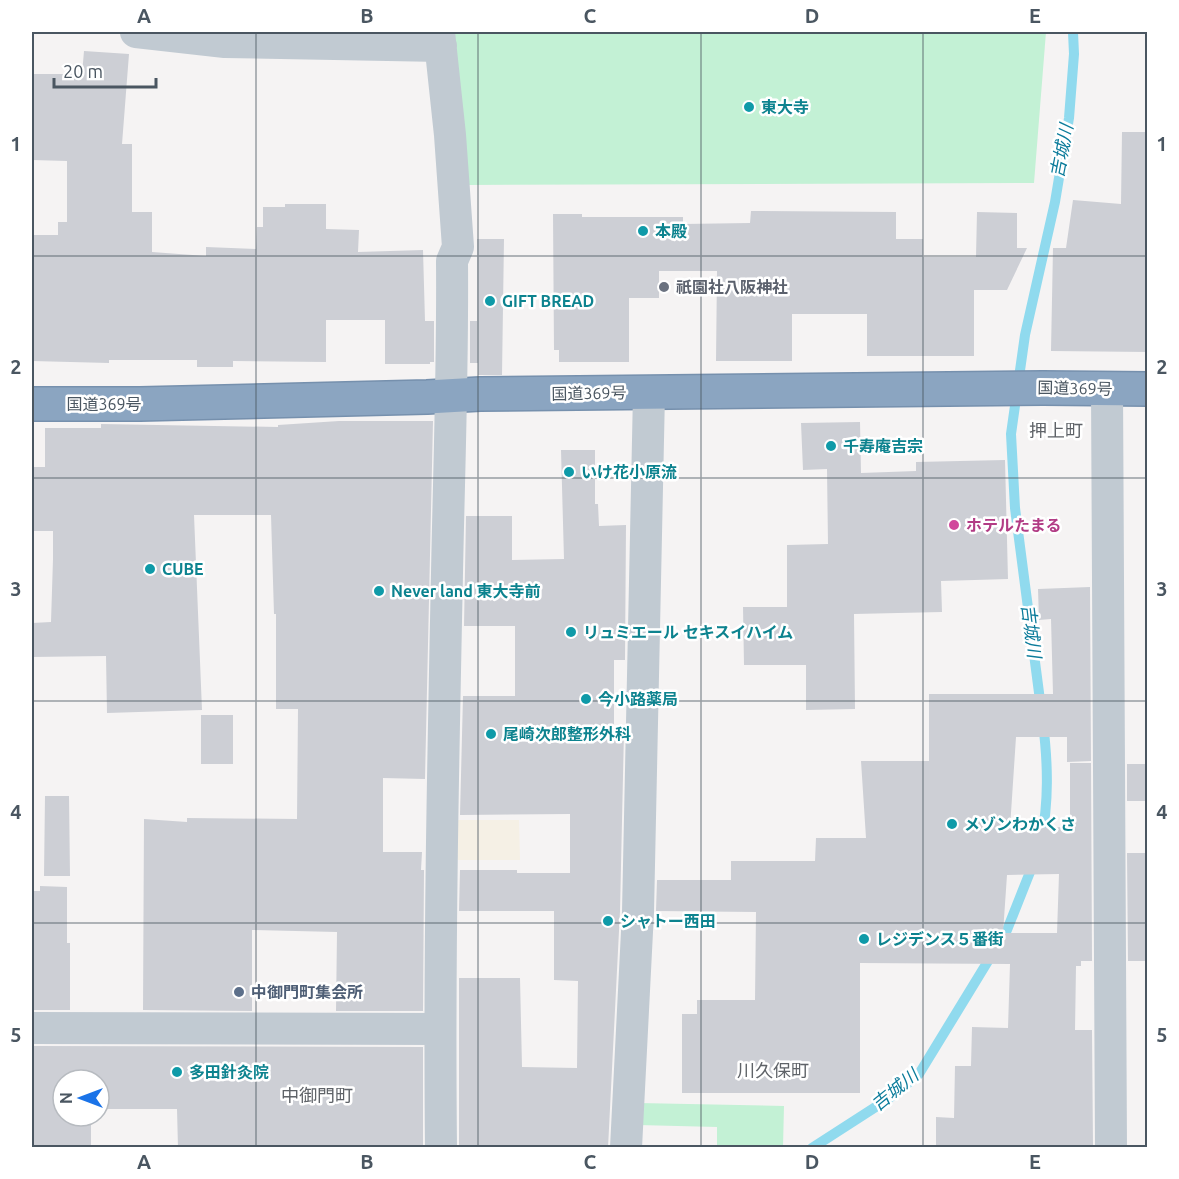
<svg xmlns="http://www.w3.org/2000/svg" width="1179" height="1179" font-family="Ubuntu,'Noto Sans JP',sans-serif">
	<rect width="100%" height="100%" fill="#f5f3f3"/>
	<path fill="#c3f1d5" d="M449 32H1046L1034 183 467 185Z
		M638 1103 784 1106 783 1147H717V1127L638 1125Z"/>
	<path fill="#f5f0e5" d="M454 820H519L520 860H454Z"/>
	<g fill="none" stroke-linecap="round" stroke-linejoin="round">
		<path stroke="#90daee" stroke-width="10" d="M1041 708 1015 508 1011 434 1025 335 1055 202 1069 118 1074 54 1073 32
			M1041 842C1049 801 1048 764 1043 723
			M812 1148 888 1099 919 1074 1007 930 1034 862"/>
	</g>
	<path fill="#cdcfd5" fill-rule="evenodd" d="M84 51 129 54 122 144H132V212H152V252L206 256V247L256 249 257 227H263V207H285V204H326V229L359 230 358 252 423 250 425 321H434V362H430V364H385V320H326V362L233 361V367H197V360H109V363L32 361V235H58V222H67V161L32 160V74H82Z
		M1122 132H1148V352L1051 351 1053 248H1066L1073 200 1121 204Z
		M751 211 896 212V239H923V257H976L977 212 1017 213V248H1027L1007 290H974V356H867V314H792V361H716L717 271H659V298H629V362H559V350H554L553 214H582V217H683V224L750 223Z
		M477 239H504L502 375H478V363H470V321H477Z
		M339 421H433L425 779 383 778V852H422L421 870H424L423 1011H336L337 932 252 930V1011L143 1010 144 819 187 822V818L297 819 298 709H276V614H274L271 515H194L202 710 107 713 106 656 32 657V623L51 622 53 559V531H32V467H45V428H101V424L278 427V425Z
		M860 422 861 473 916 471V462L1005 460 1008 579 941 581 942 612 854 614 855 709 806 710V665H744L743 607H787V545L828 544 827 469 803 470 801 423Z
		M561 450H595V504H598L599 526 626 525 625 660H614V731H624L620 911 608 1148H459V978H520L522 1067 577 1068 578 981 554 980V911H459L460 870H517V873H570V814L460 815 463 696H515V626H464L466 516H512V560L564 559Z
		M1090 587 1091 761 1067 762V737H1016L1010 828 1070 827V763H1091L1092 961H1081V966H1076L1075 1030H1092L1093 1147 936 1145V1117L954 1118 955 1066H971L972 1027 1008 1028 1010 964 860 963V1093H682V1014H697V1000H755L756 912 656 911 657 880H731V861H815L816 838H866L861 761H929V694H1053L1051 619 1039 620 1038 589ZM1059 874 1057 933H1003L1007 875Z
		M201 715H233V764H201Z
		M1127 764H1148V801H1127Z
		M45 796H69L70 876H44Z
		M1127 853H1148V961H1128Z
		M40 886 67 887V943H70V1010H32V891H40Z
		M32 1046 423 1047V1148H178L177 1109H99V1080H63V1116H91V1148H32Z"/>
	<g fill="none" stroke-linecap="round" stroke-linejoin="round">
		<g stroke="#7690ad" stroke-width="36">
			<path id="highway" d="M32 404H140L427 397 480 394 1043 388 1148 389"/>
		</g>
		<path stroke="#c1cad2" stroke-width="32" d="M136 32 225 42 441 46
			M439 32 450 135 458 247 452 261C453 365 449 469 447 573 443 765 439 956 441 1148
			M1107 389 1111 1148
			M32 1028 440 1029
			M626 1148 638 912 649 393"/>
		<use href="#highway" stroke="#8ba5c1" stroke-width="33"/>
	</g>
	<path fill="none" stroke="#4a5661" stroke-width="1.5" stroke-opacity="0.55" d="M256 32V1148M478 32V1148M701 32V1148M923 32V1148M32 256H1148M32 478H1148M32 701H1148M32 923H1148"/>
	<g fill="#0f9aa8" stroke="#fff" stroke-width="2">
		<circle cx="749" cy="107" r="6"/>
		<circle cx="643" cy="231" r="6"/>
		<circle cx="490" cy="301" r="6"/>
		<circle cx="831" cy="446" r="6"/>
		<circle cx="569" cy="472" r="6"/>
		<circle cx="150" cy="569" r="6"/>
		<circle cx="379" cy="591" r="6"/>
		<circle cx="571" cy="632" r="6"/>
		<circle cx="586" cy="699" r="6"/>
		<circle cx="491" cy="734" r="6"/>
		<circle cx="952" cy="824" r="6"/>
		<circle cx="608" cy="921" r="6"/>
		<circle cx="864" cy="939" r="6"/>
		<circle cx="177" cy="1072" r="6"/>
	</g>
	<circle fill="#6b7280" stroke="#fff" stroke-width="2" cx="664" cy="287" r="6"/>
	<circle fill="#d1479c" stroke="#fff" stroke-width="2" cx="954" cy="525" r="6"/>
	<circle fill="#5c6f8a" stroke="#fff" stroke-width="2" cx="239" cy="992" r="6"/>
	<g text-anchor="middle" stroke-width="5" stroke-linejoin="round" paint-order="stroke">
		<g font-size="16" font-weight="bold" fill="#0d838f" stroke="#fff" text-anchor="start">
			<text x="761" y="113">東大寺</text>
			<text x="655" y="237">本殿</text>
			<text x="502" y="307">GIFT BREAD</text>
			<text x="843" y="452">千寿庵吉宗</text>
			<text x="581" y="478">いけ花小原流</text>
			<text x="162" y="575">CUBE</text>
			<text x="391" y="597">Never land 東大寺前</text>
			<text x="583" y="638">リュミエール セキスイハイム</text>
			<text x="598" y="705">今小路薬局</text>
			<text x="503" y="740">尾崎次郎整形外科</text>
			<text x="964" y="830">メゾンわかくさ</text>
			<text x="620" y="927">シャトー西田</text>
			<text x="876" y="945">レジデンス５番街</text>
			<text x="189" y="1078">多田針灸院</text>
		</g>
		<g font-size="16" font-weight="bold" fill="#5b616d" stroke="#fff" text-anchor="start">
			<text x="676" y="293">祇園社八阪神社</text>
		</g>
		<g font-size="16" fill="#4a5661" stroke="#fff">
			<text transform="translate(1075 388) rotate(1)" y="6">国道369号</text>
			<text transform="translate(589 393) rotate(-1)" y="6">国道369号</text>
			<text x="104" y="410">国道369号</text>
		</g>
		<g font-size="16" font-weight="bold" fill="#b23c85" stroke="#fff" text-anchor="start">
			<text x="966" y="531">ホテルたまる</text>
		</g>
		<g font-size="16" font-weight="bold" fill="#4e5e75" stroke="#fff" text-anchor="start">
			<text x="251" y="998">中御門町集会所</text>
		</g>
		<g font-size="18" font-style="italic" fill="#0c7c9b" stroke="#fff">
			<text transform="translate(1062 151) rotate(-79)" y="6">吉城川</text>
			<text transform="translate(1031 631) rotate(83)" y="6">吉城川</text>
			<text transform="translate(895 1090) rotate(-39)" y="6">吉城川</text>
		</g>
		<g font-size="18" fill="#5f6368" stroke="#fff">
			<text x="1056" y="437">押上町</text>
			<text x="773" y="1077">川久保町</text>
			<text x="317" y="1102">中御門町</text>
		</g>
	</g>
	<rect width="1179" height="1179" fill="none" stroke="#ffffff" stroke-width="66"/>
	<g transform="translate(81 1098) rotate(270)"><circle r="28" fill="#ffffff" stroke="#b7bbc0" stroke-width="1.5"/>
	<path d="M0-4.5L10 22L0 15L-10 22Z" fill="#1a73e8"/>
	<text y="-9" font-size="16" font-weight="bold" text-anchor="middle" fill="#4a5661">N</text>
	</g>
	<path d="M54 78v9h102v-9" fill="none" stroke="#4a5661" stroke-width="3"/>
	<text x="63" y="78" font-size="18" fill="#4a5661" stroke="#ffffff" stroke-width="4.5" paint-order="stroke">20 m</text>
	<rect x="33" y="33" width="1113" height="1113" fill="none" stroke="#4a5661" stroke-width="2"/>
	<g font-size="20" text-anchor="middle" font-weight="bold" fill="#4a5661">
		<text x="144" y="23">A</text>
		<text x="367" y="23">B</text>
		<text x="590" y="23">C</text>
		<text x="812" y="23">D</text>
		<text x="1035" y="23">E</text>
		<text x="16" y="151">1</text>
		<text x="1162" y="151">1</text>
		<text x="16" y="374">2</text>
		<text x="1162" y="374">2</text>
		<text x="16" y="596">3</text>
		<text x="1162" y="596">3</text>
		<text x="16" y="819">4</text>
		<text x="1162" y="819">4</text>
		<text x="16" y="1042">5</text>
		<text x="1162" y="1042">5</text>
		<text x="144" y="1169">A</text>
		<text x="367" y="1169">B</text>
		<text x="590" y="1169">C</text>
		<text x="812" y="1169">D</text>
		<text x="1035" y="1169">E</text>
	</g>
</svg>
